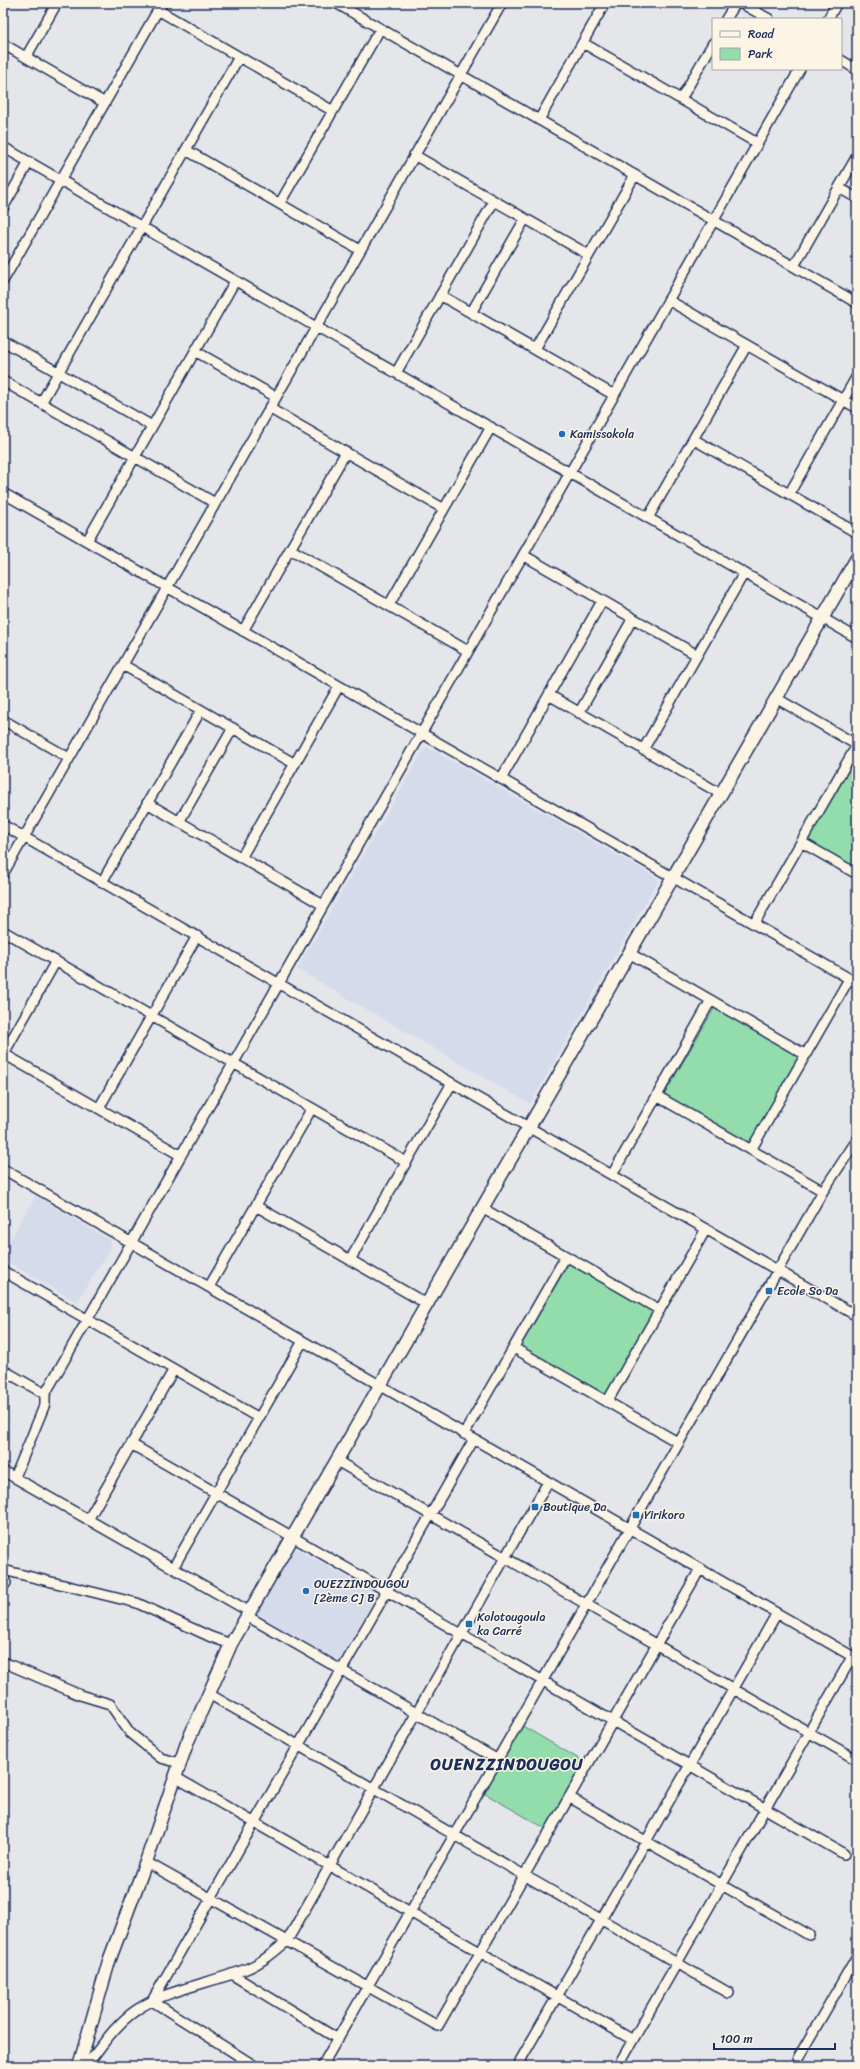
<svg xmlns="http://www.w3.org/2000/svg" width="860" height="2069" font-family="Sriracha,sans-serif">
	<rect width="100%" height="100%" fill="#e5e6e9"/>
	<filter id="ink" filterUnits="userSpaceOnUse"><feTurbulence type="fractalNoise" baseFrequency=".025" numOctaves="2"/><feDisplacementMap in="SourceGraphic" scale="8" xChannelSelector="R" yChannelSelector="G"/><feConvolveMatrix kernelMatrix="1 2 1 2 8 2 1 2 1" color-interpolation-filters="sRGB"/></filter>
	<g filter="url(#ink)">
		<path fill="#d5dbeb" d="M426 746 659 879 530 1104 297 969Z
			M36 1196 110 1240 111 1248 77 1302 3 1259V1251Z
			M293 1547 377 1594 339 1661 256 1614Z"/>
		<path fill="#93dcac" stroke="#578685" d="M857 757V869L808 840Z
			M715 1007 801 1057 750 1146 664 1095Z
			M570 1261 656 1311 605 1399 519 1349Z
			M521 1725 586 1763 548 1830 482 1792Z"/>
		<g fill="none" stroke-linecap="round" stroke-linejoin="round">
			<g stroke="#1b2f5e" stroke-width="12">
				<path id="minor" d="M336 3 857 303
					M741 3 769 19
					M158 10 333 111
					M726 19 736 3
					M828 19 837 3
					M583 43 757 143
					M3 44 105 103
					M26 57 57 3
					M841 60 857 70
					M681 99 713 43
					M539 120 605 3
					M3 147 857 638
					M186 150 360 250
					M414 155 589 255
					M839 188 857 198
					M280 203 380 29
					M3 208 29 162
					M794 266 857 156
					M3 281 162 3
					M440 295 614 395
					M668 300 857 408
					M471 313 525 219
					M3 341 152 426
					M535 349 635 175
					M195 351 276 397
					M396 373 494 201
					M3 381 215 503
					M41 403 239 57
					M269 408 444 509
					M693 439 857 533
					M3 493 857 983
					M789 494 857 376
					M648 518 747 345
					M87 541 235 281
					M290 549 468 651
					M523 555 697 655
					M389 605 491 427
					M243 631 346 452
					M123 665 295 764
					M549 695 721 794
					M776 698 857 745
					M579 713 633 618
					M3 720 69 758
					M643 750 744 573
					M501 779 602 601
					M147 803 323 905
					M179 822 233 728
					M3 825 857 1316
					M801 842 857 874
					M241 858 339 686
					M3 874 502 3
					M102 882 201 710
					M754 924 857 745
					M3 931 406 1162
					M629 953 806 1055
					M4 1054 180 1155
					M3 1055 56 961
					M657 1096 823 1191
					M99 1108 197 936
					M751 1150 849 979
					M3 1169 857 1659
					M612 1175 711 1000
					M256 1206 427 1304
					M482 1208 660 1310
					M350 1260 452 1083
					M3 1271 259 1418
					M209 1287 312 1108
					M514 1348 679 1443
					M3 1370 45 1394
					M607 1402 706 1229
					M464 1434 566 1256
					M131 1444 844 1854
					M337 1461 857 1760
					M3 1471 250 1612
					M15 1477 45 1404V1394L800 69
					M88 1520 174 1369
					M173 1568 303 1341
					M3 1570 137 1603 211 1637 231 1644
					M3 1578 6 1583 3 1587
					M247 1616 498 1760
					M3 1662 80 1695 110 1704 130 1733 161 1758 180 1763
					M209 1694 729 1993
					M175 1777 633 2040
					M569 1797 809 1935
					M146 1862 438 2026 700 1569
					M231 1974 338 2039
					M798 2058 857 1956
					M520 2061 777 1613
					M86 2066C101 2047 115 2025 135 2011 164 1990 212 1983 246 1969 262 1963 274 1952 287 1941L548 1482
					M255 2066 152 2001 474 1439
					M322 2066 823 1191 857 1140
					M618 2066 852 1657"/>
			</g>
			<g stroke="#1b2f5e" stroke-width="15">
				<path id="tertiary" d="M79 2066 109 1961 146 1862 187 1743 231 1644 857 558"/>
			</g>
			<use href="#minor" stroke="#fcf5e5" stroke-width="9"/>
			<use href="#tertiary" stroke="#fcf5e5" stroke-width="12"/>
		</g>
	</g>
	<g fill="#1f6fb2" stroke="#fcf5e5" stroke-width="1.5">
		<circle cx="562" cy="434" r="4"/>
		<rect x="765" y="1287" width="8" height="8" rx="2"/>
		<rect x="531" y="1503" width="8" height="8" rx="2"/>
		<rect x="632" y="1511" width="8" height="8" rx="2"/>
		<circle cx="306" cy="1591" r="4"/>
		<rect x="465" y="1620" width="8" height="8" rx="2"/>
	</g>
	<g text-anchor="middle" stroke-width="3" stroke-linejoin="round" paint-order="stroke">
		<g font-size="12" fill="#1b2f5e" stroke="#fcf5e5" text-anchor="start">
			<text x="570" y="438">Kamissokola</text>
			<text x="777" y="1295">Ecole So Da</text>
			<text x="543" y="1511">Boutique Da</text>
			<text x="644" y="1519">Yirikoro</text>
			<text x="314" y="1588">OUEZZINDOUGOU<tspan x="314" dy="14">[2ème C] B</tspan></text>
			<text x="477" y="1621">Kolotougoula<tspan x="477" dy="14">ka Carré</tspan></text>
		</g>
		<g font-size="16" font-weight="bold" letter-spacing="1" fill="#1b2f5e" stroke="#fcf5e5">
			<text x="507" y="1770">OUENZZINDOUGOU</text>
		</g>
	</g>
	<rect width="860" height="2069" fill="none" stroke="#fcf5e5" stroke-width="16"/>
	<rect x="8" y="8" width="844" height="2053" fill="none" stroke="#1b2f5e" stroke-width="1.5" filter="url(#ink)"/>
	<rect x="712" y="18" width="130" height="52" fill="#fcf5e5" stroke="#a2a6af"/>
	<rect x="720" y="31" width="20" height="6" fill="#fcf5e5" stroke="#a2a6af"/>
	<text x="748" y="38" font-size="12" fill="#1b2f5e">Road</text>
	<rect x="720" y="48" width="20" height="12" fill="#93dcac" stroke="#a2a6af"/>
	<text x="748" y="58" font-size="12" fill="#1b2f5e">Park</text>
	<path d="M714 2043v6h121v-6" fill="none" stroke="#1b2f5e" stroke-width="2"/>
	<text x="720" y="2043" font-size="12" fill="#1b2f5e" stroke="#fcf5e5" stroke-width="3" paint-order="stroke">100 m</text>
</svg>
